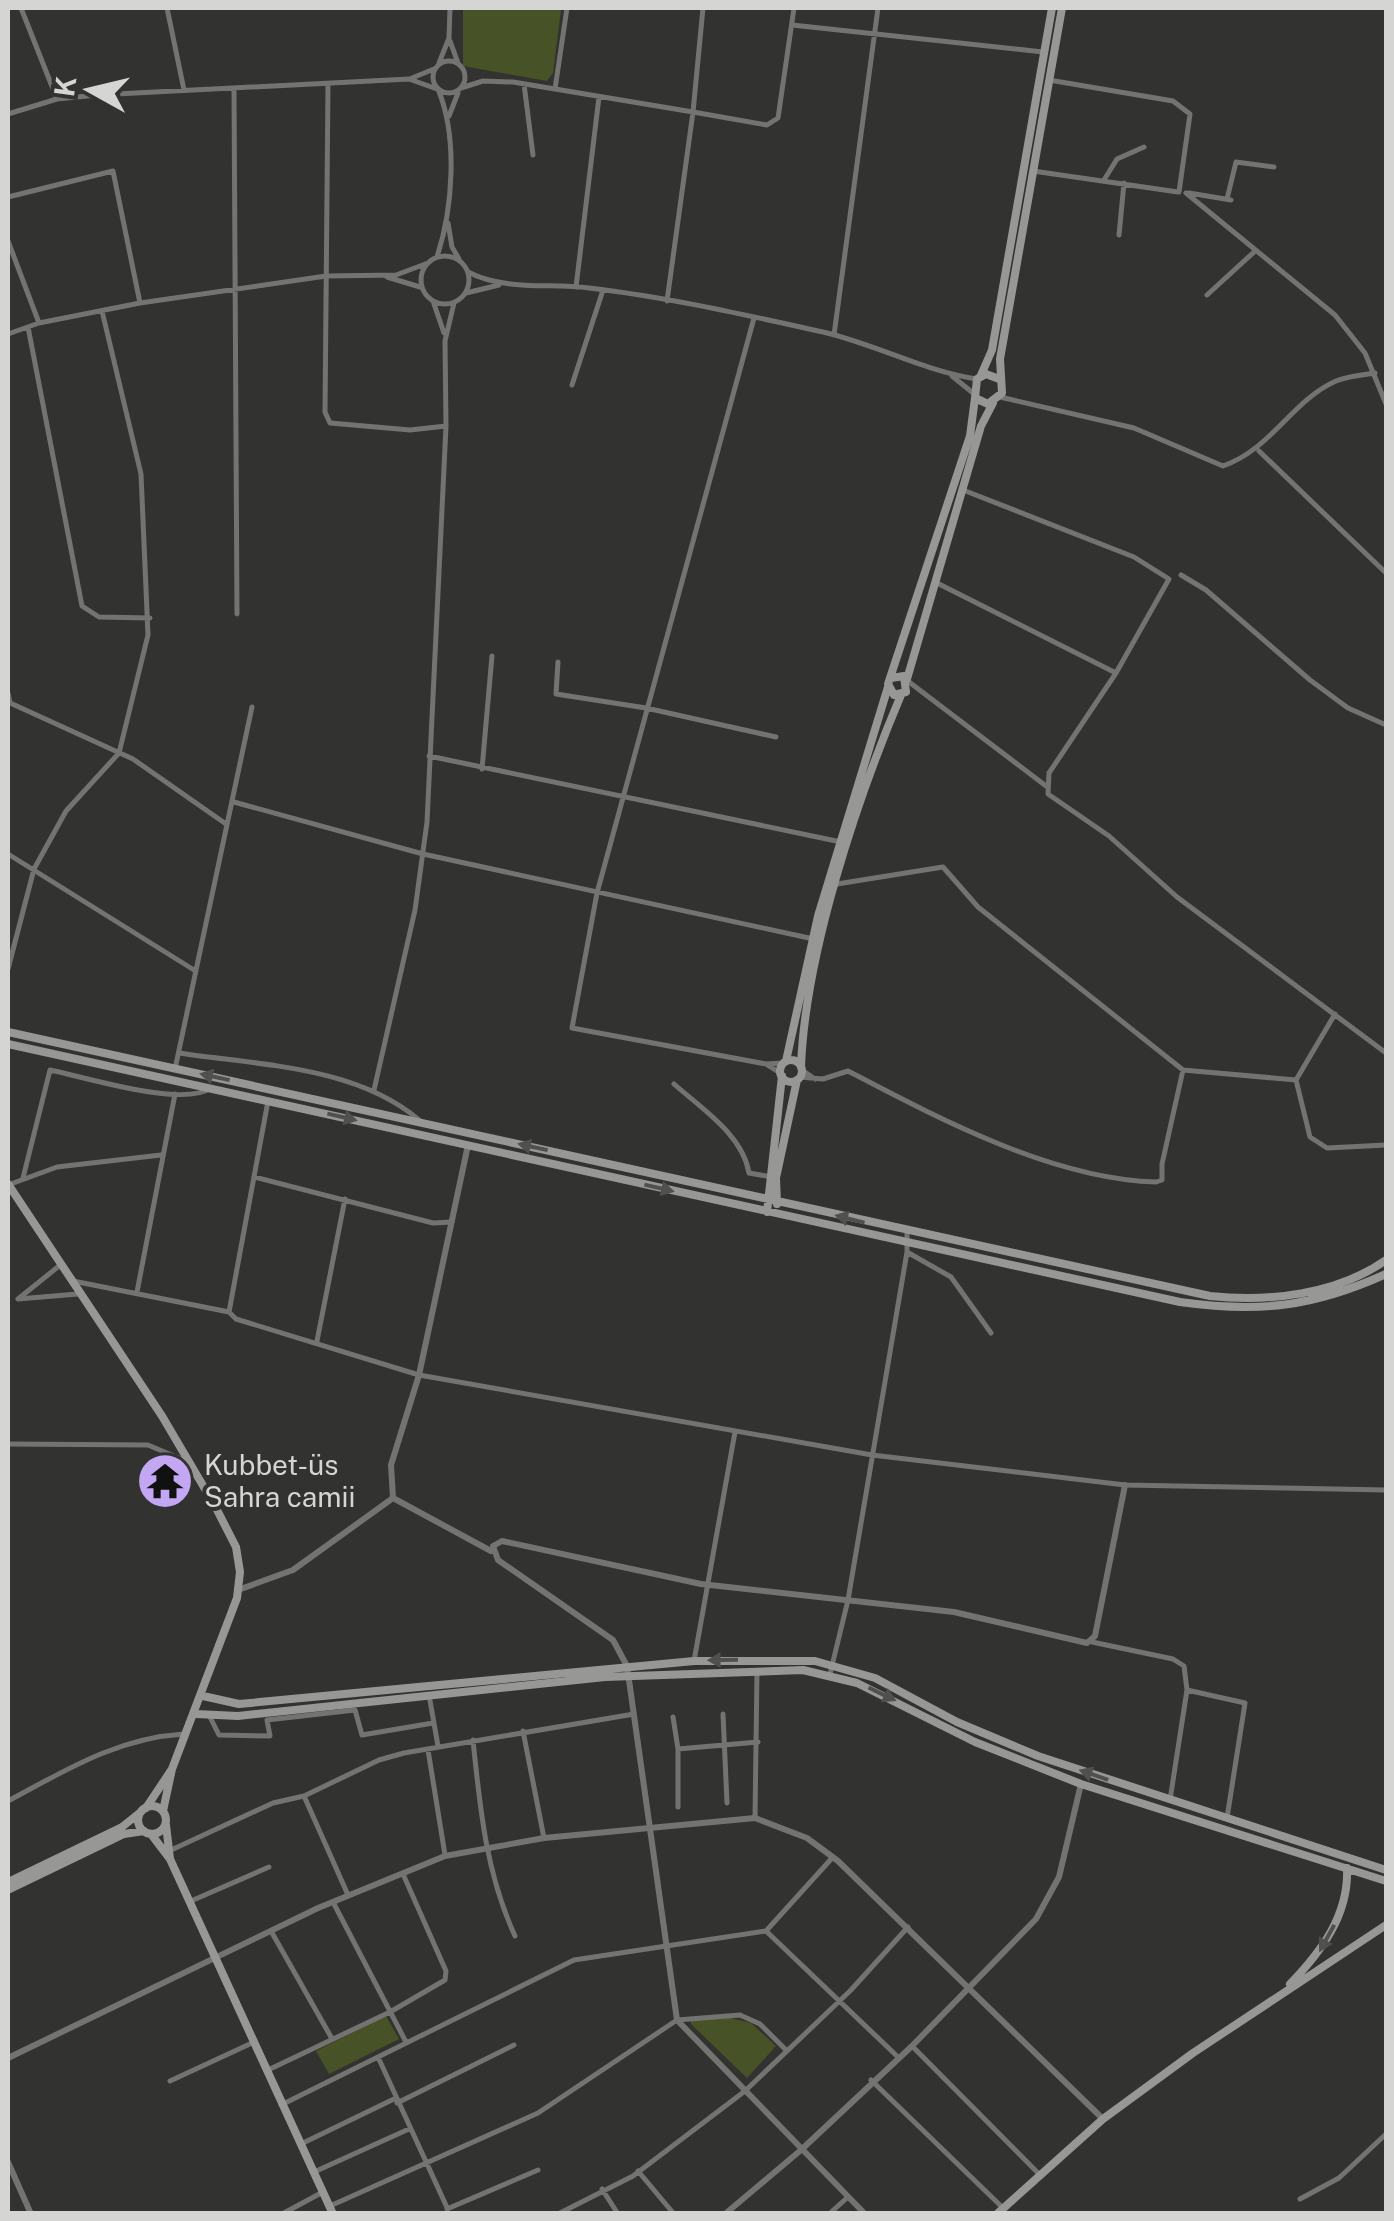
<svg xmlns="http://www.w3.org/2000/svg" width="1394" height="2221" font-family="'Public Sans',sans-serif">
	<rect width="100%" height="100%" fill="#323330"/>
	<path fill="#475226" d="M463 8 561 10 553 73 547 81 463 66Z
		M386 2016 399 2039 329 2074 316 2051Z
		M726 2017 751 2023 776 2046 747 2078 691 2024V2018Z"/>
	<g fill="none" stroke-linecap="round" stroke-linejoin="round">
		<path stroke="#737472" stroke-width="5" d="M21 8 57 99
			M167 8 184 90
			M792 25 1043 52
			M450 41 458 63
			M433 77a16 16 0 1 1 32 0a16 16 0 1 1-32 0Z
			M439 63 449 38 450 8
			M412 78 434 69
			M1049 80 1173 101 1190 114 1179 192
			M524 84 533 155
			M328 85 325 412 330 423 410 430 446 426
			M461 88 483 81 513 82 693 112 703 8
			M234 89 237 614
			M555 89 567 8
			M8 114 57 99 97 95 409 79 437 89
			M449 116 458 93
			M1033 171 1178 192
			M1104 180 1117 159 1144 147
			M1186 193 1335 315 1365 353 1386 404
			M1189 193 1231 200
			M8 197 113 171 140 303
			M1227 199 1236 162 1274 167
			M448 223 452 247 459 259
			M1119 235 1124 183
			M8 241 39 323
			M421 280a24 24 0 1 1 48 0a24 24 0 1 1-48 0Z
			M437 257C453 208 458 137 438 89
			M468 272C505 291 548 283 589 288 667 297 746 315 823 332 875 344 924 371 977 379
			M387 277 420 287
			M576 287 599 97
			M466 293 499 285
			M1207 295 1254 252
			M433 301 444 333
			M667 301 693 112 767 125 778 118 794 8
			M754 318 597 893 572 1028 766 1064
			M28 327 82 606 99 617 150 618
			M8 334 39 323 140 303 326 276 396 275 428 263
			M834 335 878 8
			M952 376 973 393
			M572 385 603 290
			M1000 397 1134 428 1223 466C1273 448 1291 401 1336 381 1348 376 1362 375 1375 373
			M1259 451 1386 573
			M1181 575 1206 590 1310 680 1348 708 1386 725
			M935 582 1116 673 1169 579 1134 557 963 490
			M558 662 556 694 646 708 776 737
			M1116 673 1049 773 1048 794 1109 836 1177 897 1386 1053
			M909 682 1046 786
			M8 693 10 703
			M8 702 133 759 226 824
			M429 756 841 842
			M482 769 492 656
			M234 802 423 854 809 938
			M8 854 194 970
			M837 884 943 867 978 907 1183 1070 1296 1080
			M8 969 34 869 66 811 119 753 148 635 141 474 102 311
			M1335 1014 1296 1080 1310 1137 1327 1148 1386 1145
			M179 1053C258 1065 356 1066 419 1120
			M175 1069 252 707
			M802 1070 815 1079
			M780 1073 766 1064 783 1063
			M799 1077 823 1079 848 1071C938 1118 1052 1179 1156 1182L1162 1180V1164L1183 1070
			M674 1084C701 1108 743 1135 749 1173L772 1177
			M374 1090 415 910 427 822 446 426 445 341 454 303
			M254 1177 433 1223 452 1222
			M23 1178 50 1070C85 1077 182 1108 211 1088
			M8 1185 57 1167 161 1155
			M907 1233V1252L951 1277 991 1333
			M59 1266 18 1299 78 1294
			M73 1281 229 1312 236 1319 419 1375 872 1455 1125 1485 1386 1490
			M137 1292 175 1094
			M229 1312 268 1101
			M317 1341 345 1199
			M8 1444 148 1445 188 1462
			M1092 1642 1173 1659 1184 1666 1187 1690 1170 1800
			M694 1661 735 1432
			M830 1674 848 1600 907 1252
			M1187 1690 1245 1703 1227 1818
			M429 1695 438 1746
			M723 1714 727 1803
			M210 1717 219 1735 270 1736 267 1720 355 1710 362 1735 433 1723
			M673 1717 678 1749V1807
			M523 1731 544 1838
			M473 1740C480 1808 486 1873 515 1936
			M678 1749 758 1742
			M428 1750 445 1855
			M8 1801C66 1770 117 1738 184 1734
			M755 1818 757 1671
			M169 1851 273 1803 304 1796
			M348 1895 304 1796 379 1760 404 1753 634 1714
			M191 1901 269 1867
			M333 1902 406 2042
			M271 1931 331 2037
			M766 1931 899 2058
			M912 2046 1041 2176
			M378 2057 450 2214
			M268 2070 390 2012 445 1980 446 1971 403 1874
			M871 2080 1003 2208
			M170 2081 252 2043
			M397 2103 514 2045
			M281 2105 574 1960 766 1931 833 1857
			M303 2143 394 2099
			M638 2171 674 2214
			M314 2172 409 2129
			M602 2189 618 2214
			M1300 2199 1339 2178 1386 2134
			M330 2206 538 2113 677 2020 740 2015 760 2024 787 2051
			M447 2209 538 2170
			M282 2214 323 2192
			M558 2214 633 2176 745 2091 851 1990 908 1927
			M829 2214 848 2197"/>
		<path stroke="#737472" stroke-width="6" d="M393 1498 491 1551
			M238 1590 293 1570 393 1498 391 1465 419 1375 468 1145
			M8 2058 318 1908 445 1856 544 1838 755 1818 807 1838 838 1861 1103 2119
			M8 2162 31 2214
			M725 2214 801 2150 912 2046 1036 1919 1059 1877 1081 1784
			M865 2214 677 2020 627 1666 613 1640 498 1560 493 1546 502 1541 701 1584 954 1612 1087 1643 1095 1636 1125 1485"/>
		<path stroke="#979896" stroke-width="8" d="M981 375 992 350 1052 8
			M999 379 986 374 977 379 975 398 988 404 1002 393 1000 359 1062 8
			M891 678 904 676 906 692 894 695 888 684 970 436 975 398
			M907 679 981 426 993 403
			M8 1032 1210 1296C1269 1302 1336 1295 1386 1260
			M8 1044 1180 1302C1259 1313 1313 1307 1386 1274
			M780 1071a11 11 0 1 1 22 0a11 11 0 1 1-22 0Z
			M786 1061 818 916 888 687
			M801 1067C805 954 857 799 901 695
			M8 1184 162 1416 215 1506 236 1547 240 1572 237 1598 172 1769
			M777 1204 776 1178 797 1080
			M767 1212 782 1076
			M203 1696 239 1704 694 1661H815L875 1678 957 1722 1038 1756 1386 1870
			M196 1714 238 1716 605 1677 803 1670 857 1683 975 1742 1081 1784 1386 1881
			M138 1820a14 14 0 1 1 28 0a14 14 0 1 1-28 0Z
			M146 1808 172 1769 163 1811
			M151 1834 170 1859 166 1825
			M170 1859 333 2214
			M8 1882 122 1827 142 1811
			M8 1890 124 1834 144 1831
			M1290 1984C1321 1952 1349 1915 1347 1868
			M997 2214 1103 2119 1193 2053 1386 1925"/>
	</g>
	<defs><path id="oneway-solid" d="M-6-.8H1V-3.2L6.5 0L1 3.2V.8H-6Z" transform="scale(2.5)"/></defs>
	<g fill="#50514f">
		<use href="#oneway-solid" transform="translate(215 1077) rotate(-168)"/>
		<use href="#oneway-solid" transform="translate(342 1117) rotate(13)"/>
		<use href="#oneway-solid" transform="translate(533 1147) rotate(-168)"/>
		<use href="#oneway-solid" transform="translate(659 1188) rotate(13)"/>
		<use href="#oneway-solid" transform="translate(850 1219) rotate(-166)"/>
		<use href="#oneway-solid" transform="translate(723 1660) rotate(179)"/>
		<use href="#oneway-solid" transform="translate(882 1694) rotate(26)"/>
		<use href="#oneway-solid" transform="translate(1094 1775) rotate(-161)"/>
		<use href="#oneway-solid" transform="translate(1327 1938) rotate(119)"/>
	</g>
	<defs>
		<g id="temple-disc" transform="scale(2.875)"><circle r="9.5" fill="#c3a7f2" stroke="#323330"/><path d="M0-6L5-2H3V0L6.5 2.5H4V6H1.5V3h-3V6H-4V2.5H-6.5L-3 0V-2H-5Z" fill="#111"/></g>
	</defs>
	<g fill-rule="evenodd">
		<use href="#temple-disc" x="165" y="1481"/>
	</g>
	<g text-anchor="middle" stroke-width="8" stroke-linejoin="round" paint-order="stroke">
		<g font-size="28" fill="#d5d5d3" stroke="#323330" text-anchor="start">
			<text x="204" y="1475">Kubbet-üs<tspan x="204" dy="32">Sahra camii</tspan></text>
		</g>
	</g>
	<rect width="1394" height="2221" fill="none" stroke="#d5d5d3" stroke-width="20"/>
	<g transform="translate(90 90) rotate(278)" stroke="#323330" stroke-width="8" paint-order="stroke">
	<path d="M0-8L18 38L0 25L-18 38Z" fill="#d5d5d3"/>
	<text y="-15" font-size="28" font-weight="bold" text-anchor="middle" fill="#d5d5d3">K</text>
	</g>
</svg>
